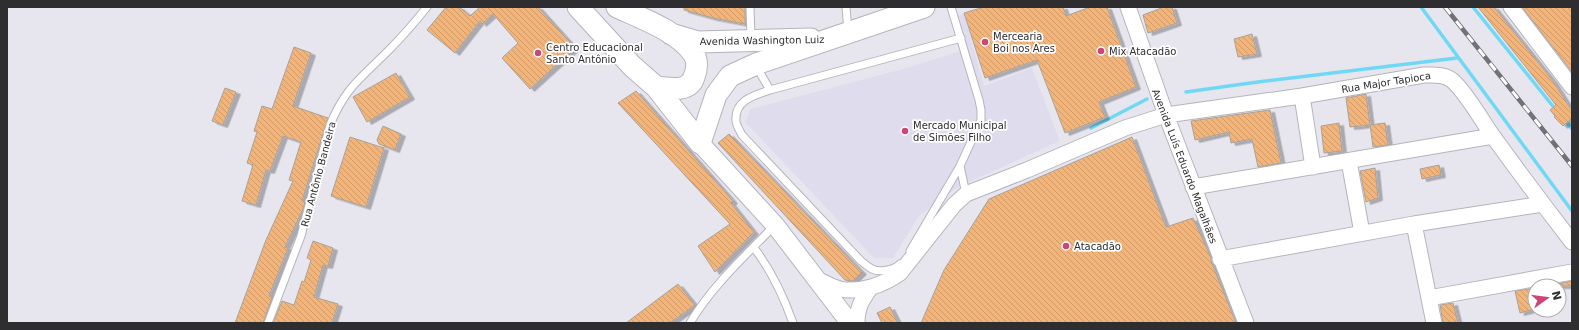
<svg xmlns="http://www.w3.org/2000/svg" width="1579" height="330" font-family="'DejaVu Sans',sans-serif">
	<defs>
		<pattern id="building-back-hatch" width="6" height="6" patternUnits="userSpaceOnUse"><rect width="6" height="6" fill="#f3b479"/><path d="M-1 5l2 2M0 0l6 6M5-1l2 2" fill="none" stroke="#d19b69"/></pattern>
		<filter id="shadow"><feDropShadow dx="4.5" dy="2.5" stdDeviation="0" flood-color="#0004"/></filter>
	</defs>
	<rect width="100%" height="100%" fill="#e7e6ee"/>
	<path fill="#dfdded" d="M964 13 984 86 1032 68 1060 141 958 187 919 216 893 258H874L745 122 751 109 903 69 964 50 955 18Z"/>
	<g fill="none" stroke-linecap="round" stroke-linejoin="round">
		<path stroke="#6fd9f5" stroke-width="3.5" d="M1421 7 1572 211
			M1473 7 1556 110
			M1186 92 1250 83 1457 58
			M1564 119 1572 129
			M1091 128 1147 99"/>
	</g>
	<path fill="url(#building-back-hatch)" stroke="#a8a29c" filter="url(#shadow)" d="M446 7H459L470 16 480 7H538L575 48 530 89 502 58 518 43 493 14 482 24 480 21 455 53 427 30Z
		M684 7H745V24L713 18 684 10Z
		M984 7H1063L1066 16 1090 7H1107L1136 87 1099 102 1105 117 1065 133 1037 60 985 78 964 13Z
		M1164 7H1172L1177 23 1148 33 1143 15Z
		M1478 7H1494L1553 81 1572 111V118L1563 126 1554 117 1555 116 1550 110 1556 105Z
		M1522 7H1572V72Z
		M1252 34 1257 54 1238 57 1234 39Z
		M294 47 311 53 293 106 328 118 302 201 305 202 303 209 285 247 288 248 269 296 272 298 263 323H235L266 240 293 181 289 180 301 142 283 136 270 171 266 170 256 205 242 201 253 165 247 163 257 132 254 131 262 106 272 109Z
		M396 73 410 97 367 122 353 97Z
		M225 88 236 92 223 125 212 121Z
		M636 91 733 201 731 203 754 232 715 272 698 246 730 224 618 103Z
		M1366 94 1370 125 1350 127 1346 98Z
		M1270 110 1281 163 1258 167 1252 139 1231 143 1229 132 1195 140 1191 121Z
		M1339 123 1342 151 1324 153 1321 126Z
		M1385 123 1388 145 1373 147 1370 125Z
		M383 126 401 134 395 150 379 144 377 140Z
		M729 134 862 272 853 281 845 280 718 143Z
		M350 137 384 148 366 207 331 196Z
		M1132 137 1166 227 1193 218 1211 258V261L1236 323H921L944 270 989 199Z
		M1439 165 1441 175 1422 179 1420 169Z
		M1375 168 1378 198 1366 202 1360 171Z
		M313 241 333 248 328 266 323 265 314 297 338 304 332 323H273L282 301 294 305 302 281 304 282 311 260 307 258Z
		M1572 281V286H1545Z
		M678 284 695 305 670 323H626Z
		M1535 288V309L1520 313 1515 291Z
		M1453 303 1458 323H1443L1440 305Z
		M890 307 898 323H882L877 313Z"/>
	<g fill="none" stroke-linecap="round" stroke-linejoin="round">
		<g stroke="#b5b4bc" stroke-width="9">
			<path id="service" d="M750 7 751 39
				M846 7 848 31
				M756 66 770 90
				M960 166 966 194
				M754 248C772 271 783 295 793 323
				M910 251 960 166 981 120V110L979 100 951 7
				M900 264C894 270 880 273 872 269 868 267 865 264 861 261L742 135C740 131 736 125 736 121 734 100 755 95 770 90L961 38
				M268 323 301 236 330 125C345 88 361 78 388 51 402 37 415 22 427 7
				M690 323C712 286 745 256 774 226"/>
		</g>
		<g stroke="#b5b4bc" stroke-width="17">
			<path id="minor" d="M1128 7 1166 115 1246 323
				M1511 7 1572 87
				M1302 96 1313 167
				M1349 161 1362 233
				M1193 187 1493 136
				M1414 224 1434 323
				M1220 259 1414 224 1543 204
				M816 279C824 282 832 287 840 289 861 293 883 285 900 273L954 205 966 194 1027 170 1125 128 1166 115 1302 96 1424 75C1434 75 1445 74 1453 81 1467 94 1481 119 1492 135 1518 171 1545 207 1572 242
				M1429 298 1572 272
				M857 323C857 307 862 300 871 287"/>
		</g>
		<g stroke="#b5b4bc" stroke-width="20">
			<path id="tertiary" d="M700 143 775 225 850 323"/>
		</g>
		<g stroke="#b5b4bc" stroke-width="23">
			<path id="secondary" d="M578 7 632 66 656 87 700 143
				M617 7C641 18 677 31 693 53 698 60 697 70 694 77 689 93 669 88 656 87
				M671 34 698 42 811 39
				M700 143 716 95 730 76 756 64 924 7"/>
		</g>
		<use href="#service" stroke="#fff" stroke-width="7"/>
		<use href="#minor" stroke="#fff" stroke-width="15"/>
		<use href="#tertiary" stroke="#fff" stroke-width="18"/>
		<use href="#secondary" stroke="#fff" stroke-width="21"/>
		<g stroke="#727176" stroke-width="4.5">
			<path id="rail" d="M1445 7 1572 166"/>
		</g>
		<use href="#rail" stroke="#fff" stroke-width="3" stroke-dasharray="9" stroke-linecap="butt"/>
	</g>
	<g fill="#d04578" stroke="#fff" stroke-width="1.5">
		<circle cx="985" cy="42" r="4"/>
		<circle cx="1101" cy="51" r="4"/>
		<circle cx="538" cy="53" r="4"/>
		<circle cx="905" cy="131" r="4"/>
		<circle cx="1066" cy="246" r="4"/>
	</g>
	<g text-anchor="middle" stroke-width="3.5" stroke-linejoin="round" paint-order="stroke">
		<g font-size="10" fill="#2e2d30" stroke="#fff" text-anchor="start">
			<text x="993" y="40">Mercearia<tspan x="993" dy="12">Boi nos Ares</tspan></text>
			<text x="546" y="51">Centro Educacional<tspan x="546" dy="12">Santo Antônio</tspan></text>
			<text x="1109" y="55">Mix Atacadão</text>
			<text x="913" y="129">Mercado Municipal<tspan x="913" dy="12">de Simões Filho</tspan></text>
			<text x="1074" y="250">Atacadão</text>
		</g>
		<g font-size="10" fill="#2e2d30" stroke="#fff">
			<text transform="translate(762 40) rotate(-1)" y="4">Avenida Washington Luiz</text>
			<text transform="translate(1386 82) rotate(-9)" y="4">Rua Major Tapioca</text>
			<text transform="translate(1185 166) rotate(69)" y="4">Avenida Luís Eduardo Magalhães</text>
			<text transform="translate(318 174) rotate(-75)" y="4">Rua Antônio Bandeira</text>
		</g>
	</g>
	<rect width="1579" height="330" fill="none" stroke="#2e2d30" stroke-width="16"/>
	<g transform="translate(1547 298) rotate(76)"><circle r="19" fill="#ffffff" stroke="#ababac"/>
	<path d="M0-3L7 15L0 10L-7 15Z" fill="#d04578"/>
	<text y="-6" font-size="11" font-weight="bold" text-anchor="middle" fill="#2e2d30">N</text>
	</g>
</svg>
